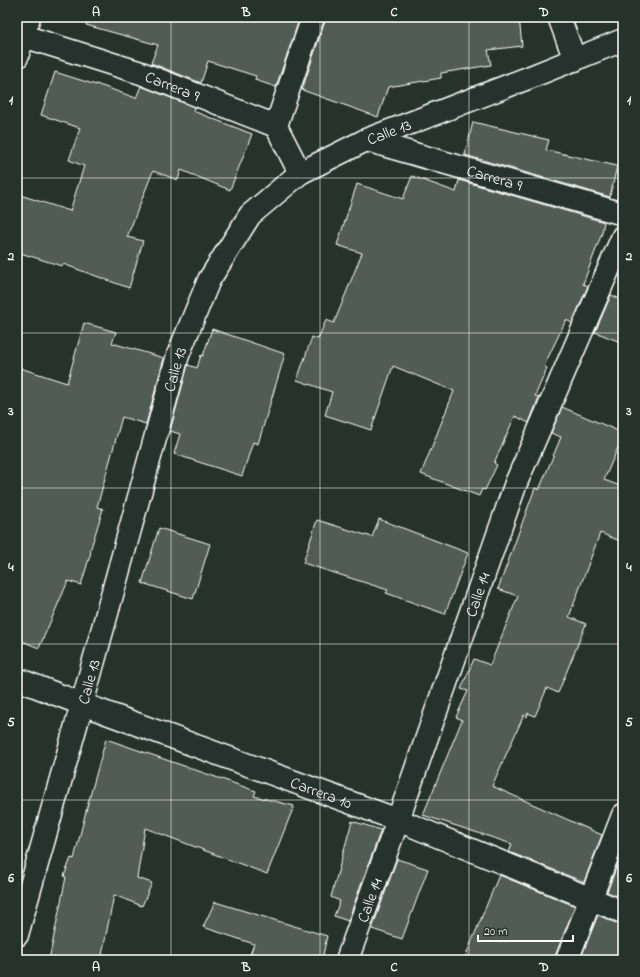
<svg xmlns="http://www.w3.org/2000/svg" width="640" height="977" font-family="'Indie Flower',sans-serif">
	<rect width="100%" height="100%" fill="#26332d"/>
	<filter id="ink" filterUnits="userSpaceOnUse"><feTurbulence type="fractalNoise" baseFrequency=".025" numOctaves="2"/><feDisplacementMap in="SourceGraphic" scale="8" xChannelSelector="R" yChannelSelector="G"/><feConvolveMatrix kernelMatrix="1 2 1 2 8 2 1 2 1" color-interpolation-filters="sRGB"/></filter>
	<g filter="url(#ink)">
		<path fill="#515c57" stroke="#fff" d="M87 17H300L276 87 255 80 256 76 208 61 201 83 151 63 158 45 86 25Z
			M325 17H519L522 46 488 50 491 65 441 73V78L388 87 378 117 302 90 325 21Z
			M55 72 96 85V84L136 98 141 86 194 107 193 111 252 134 230 190 181 170 178 180 153 171 127 237 143 241 129 288 63 264 62 266 17 252V194L70 211 84 166 69 160 80 128 41 115Z
			M473 122 549 140 546 150 617 166 610 197 465 155Z
			M412 176 456 192 459 180 604 222 602 233 583 284 588 286 572 323 566 320 544 366 547 368 535 396 539 397 529 423 515 416 494 463 497 465 485 490 482 489 479 496 421 474 454 391 393 366 371 430 325 415 332 392 297 380 312 337 318 339 326 320 334 323 362 253 337 245 357 184 403 199Z
			M611 295 623 300V343L595 332Z
			M84 323 116 332 112 343 164 358 146 424 122 417 97 507 103 509 90 551 91 552 81 585 68 581 39 648 17 639V367L67 383Z
			M212 329 285 354 258 444 253 442 242 476 174 454 180 434 170 431 188 365 197 368 201 355 203 356Z
			M562 407 623 433V436L604 480 623 487V542L600 533 569 617 586 624 558 693 547 688 535 716 528 713 527 717 524 715 492 786 602 835 584 882 509 852 512 844 423 815 462 720 456 717 468 691 461 689 474 659 490 665 518 596 498 589 535 488 539 490 561 437 551 433Z
			M379 519 468 553 445 614 386 593 388 590 303 563 317 520 372 537Z
			M159 528 210 544 193 599 142 583Z
			M106 739 256 791 254 796 294 806 267 874 145 828 137 878 152 883 142 906 114 895 101 960H49L66 877 64 876 71 858 74 859 87 807Z
			M352 821 381 830 348 921 334 916 340 901 331 897Z
			M623 850V898L607 892Z
			M397 859 428 869 402 939 372 929Z
			M499 875 575 906 555 956V960H464Z
			M215 902 327 936 322 960H248L254 944 203 927Z
			M598 915 618 924H623V960H580Z"/>
		<g fill="none" stroke-linecap="round" stroke-linejoin="round">
			<g stroke="#fff" stroke-width="25">
				<g id="minor">
					<path d="M559 17 575 60"/>
					<path id="s1" d="M17 34 141 73 276 126 300 173"/>
					<path d="M17 57 29 17"/>
					<path d="M276 126 313 17"/>
					<path id="s2" d="M366 140 623 214"/>
					<path id="s3" d="M17 935 82 704 398 820 623 912"/>
					<path id="s4" d="M347 960 398 820 516 483 623 236"/>
					<path d="M567 960 623 815"/>
				</g>
			</g>
			<g stroke="#fff" stroke-width="25">
				<g id="major">
					<path id="s5" d="M17 679 82 704 178 355 209 280 250 215 300 173 366 140 528 78 623 40"/>
				</g>
			</g>
			<use href="#minor" stroke="#26332d" stroke-width="22"/>
			<use href="#major" stroke="#26332d" stroke-width="22"/>
		</g>
	</g>
	<path fill="none" stroke="#fff" stroke-width="1" stroke-opacity="0.55" d="M171 17V960M320 17V960M469 17V960M17 178H623M17 333H623M17 488H623M17 644H623M17 800H623"/>
	<g text-anchor="middle" stroke-width="3" stroke-linejoin="round" paint-order="stroke">
		<g font-size="16" fill="#fff" stroke="#26332d">
			<text dy="6" stroke="none"><textPath href="#s1" startOffset="164">Carrera 9</textPath></text>
			<text dy="6" stroke="none"><textPath href="#s5" startOffset="753">Calle 13</textPath></text>
			<text dy="6" stroke="none"><textPath href="#s2" startOffset="134">Carrera 9</textPath></text>
			<text dy="6" stroke="none"><textPath href="#s5" startOffset="417">Calle 13</textPath></text>
			<text dy="6" stroke="none"><textPath href="#s4" startOffset="388">Calle 14</textPath></text>
			<text dy="6" stroke="none"><textPath href="#s5" startOffset="93">Calle 13</textPath></text>
			<text dy="6" stroke="none"><textPath href="#s3" startOffset="495">Carrera 10</textPath></text>
			<text dy="6" stroke="none"><textPath href="#s4" startOffset="64">Calle 14</textPath></text>
		</g>
	</g>
	<rect width="640" height="977" fill="none" stroke="#26332d" stroke-width="44"/>
	<path d="M478 935v6h95v-6" fill="none" stroke="#ffffff" stroke-width="2"/>
	<text x="484" y="935" font-size="12" fill="#ffffff" stroke="#26332d" stroke-width="3" paint-order="stroke">20 m</text>
	<rect x="22" y="22" width="596" height="933" fill="none" stroke="#fff" stroke-width="1.5"/>
	<g font-size="13" text-anchor="middle" font-weight="bold" fill="#fff">
		<text x="96" y="16">A</text>
		<text x="246" y="16">B</text>
		<text x="394" y="16">C</text>
		<text x="544" y="16">D</text>
		<text x="11" y="104">1</text>
		<text x="629" y="104">1</text>
		<text x="11" y="260">2</text>
		<text x="629" y="260">2</text>
		<text x="11" y="415">3</text>
		<text x="629" y="415">3</text>
		<text x="11" y="571">4</text>
		<text x="629" y="571">4</text>
		<text x="11" y="726">5</text>
		<text x="629" y="726">5</text>
		<text x="11" y="882">6</text>
		<text x="629" y="882">6</text>
		<text x="96" y="971">A</text>
		<text x="246" y="971">B</text>
		<text x="394" y="971">C</text>
		<text x="544" y="971">D</text>
	</g>
</svg>
